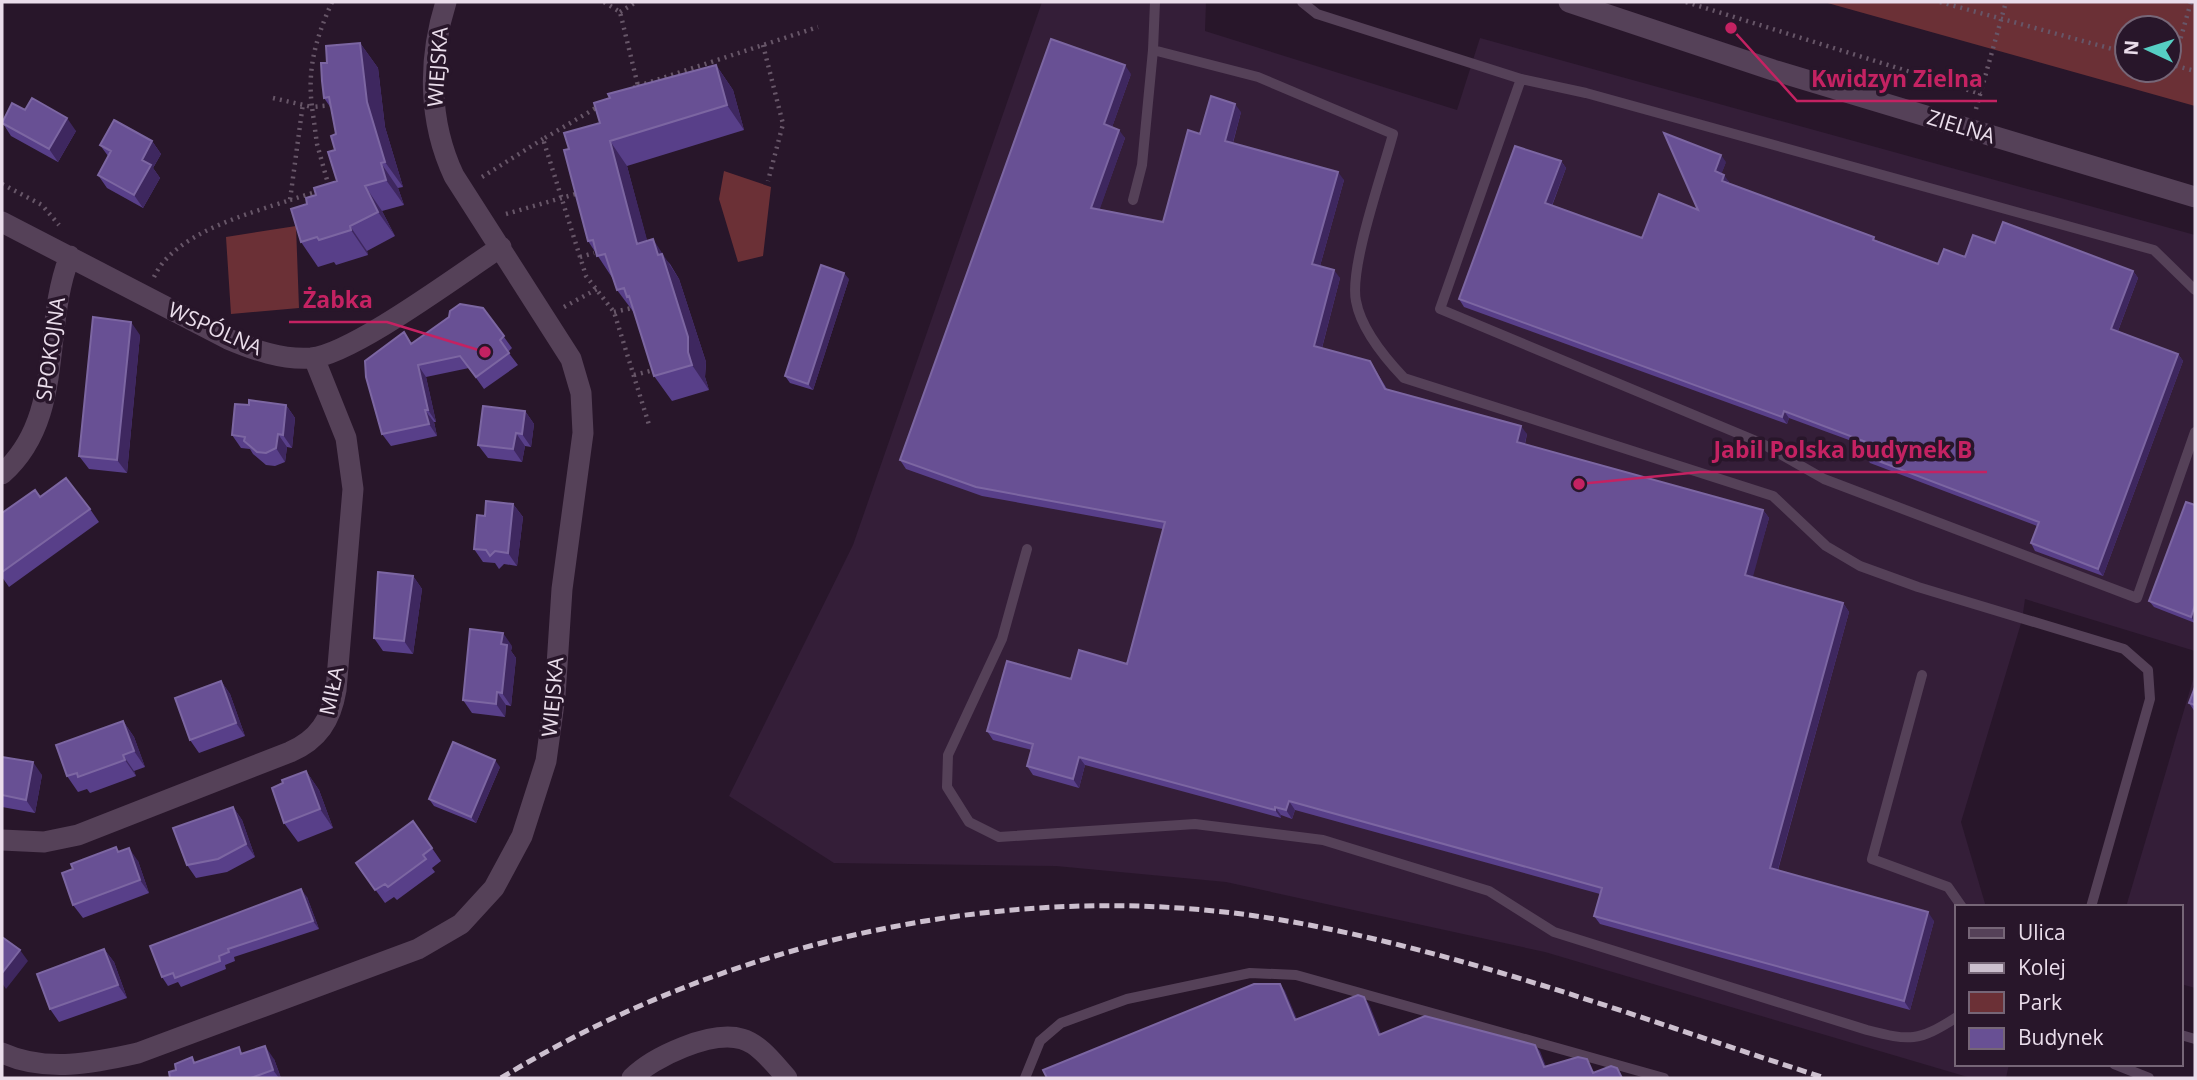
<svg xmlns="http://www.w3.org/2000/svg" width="2197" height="1080" font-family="'Open Sans',sans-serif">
	<rect width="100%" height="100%" fill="#28162a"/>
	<path fill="#341e38" d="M1042 2H1206L1205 31 1457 110 1480 38 2195 235V651L2025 599 2022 620 1961 822 1986 907H1957V1064H2009L2006 1078H1971L1545 952 1226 882 1056 866 834 863 729 796 853 545Z
		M2195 673V988L2181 984V907H2126Z"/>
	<path fill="#6b3036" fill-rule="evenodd" d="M1824 2H2195V106ZM2127 28H2169V70H2127Z
		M724 171 771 187 763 256 738 262 719 199Z
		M296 226 299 308 231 314 226 237Z"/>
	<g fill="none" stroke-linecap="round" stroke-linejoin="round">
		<path stroke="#675668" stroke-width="4.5" stroke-dasharray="2 5" stroke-linecap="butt" d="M332 2C316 38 307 68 312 107L332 105
			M604 2 620 12 638 86 633 88
			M1686 2 1981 94
			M1940 2 2127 53
			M620 12 636 2
			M763 45 783 124 768 181
			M2169 64 2195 71
			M2173 65 2191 2
			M638 86 818 27
			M273 98 312 107 317 144 329 187
			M601 105 543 139 586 276 614 312 650 428
			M1976 109 2006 2
			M482 177 543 139
			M2 184 42 205 59 225
			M290 200 319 191
			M506 214 579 193
			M580 257 594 253
			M154 277C174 233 248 214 290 200L303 103
			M564 307 597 289
			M614 312 632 308
			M634 375 650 371"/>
		<path stroke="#554158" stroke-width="10" d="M1155 2 1153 50 1258 77 1393 134C1383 172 1349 267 1356 301 1361 329 1385 358 1404 378L1773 496 1826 546 1860 566 1918 587 2124 649 2148 670 2150 699 2091 907
			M1302 2 1317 14 1521 79 1440 309 1761 443 1824 479 2137 598 2195 432
			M1521 79 1586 93 2154 250 2195 290
			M1133 200 1142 165 1153 50
			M1027 549 1002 639 948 755 947 787 969 822 999 837 1195 824 1323 840 1489 891 1554 932 1867 1030C1910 1041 1918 1042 1957 1017
			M1922 675 1872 859 1948 887 1962 907
			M2181 1035 2195 1039
			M2114 1064 2149 1078
			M1025 1078 1040 1041 1061 1023 1127 999 1250 973 1296 975 1664 1078"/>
		<path stroke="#554158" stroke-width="21" d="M1569 2 1773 70 2195 197
			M2 222 228 339C254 350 282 360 311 358 353 354 461 273 501 247
			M2 474C66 417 41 328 70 256
			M2 840 44 842 78 835 290 752C318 740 331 720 336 690L353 489 346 438 314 358
			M2 1053C46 1073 94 1063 138 1053L418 949 461 924 494 888 522 836 546 761 555 696 562 589 583 433 581 393 571 359 454 176C428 121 428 59 446 2
			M632 1078C653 1057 711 1030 742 1039 760 1044 775 1065 787 1078"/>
		<path stroke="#ccbfce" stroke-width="5" stroke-dasharray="10 5" stroke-linecap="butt" d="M501 1078C733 937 1024 873 1293 922 1475 955 1650 1022 1825 1078"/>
	</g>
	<path fill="#583f89" d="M360 43 378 68 385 127 403 187 398 188 404 205 382 211 395 236 367 251 368 255 336 265 334 262 318 267 301 242 307 204 316 195 337 181 335 150 336 134 331 108 324 98 327 63Z
		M716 65 733 90 744 130 627 166 647 241 670 264 679 279 706 362 705 377 709 390 672 401 654 376 635 314 617 290 613 279 588 241 569 149 600 123Z
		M1131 74 1112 127 1125 138 1099 210 1163 222 1200 134 1241 112 1233 143 1344 180 1320 266 1340 278 1322 348 1370 361 1387 389 1527 434 1525 444 1763 510 1769 518 1752 577 1843 603 1849 612 1778 870 1934 921 1910 1010 1600 924 1594 916 1600 894 1295 810 1292 819 1281 815V818L1085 765 1079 788 1033 775 1027 766 1032 750 993 740 987 731 1071 679 1127 664 1163 529 982 496 906 469 900 460Z
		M25 110 76 131 58 162 11 136 2 122Z
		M152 141 161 154 153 168 160 178 143 208 107 188 98 175 108 156 100 145Z
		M1561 161 1566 168 1552 206 1642 238 1698 210 1726 162 1721 174 1729 182V184L1938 264 1965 257 1995 243 2133 271 2138 278 2118 331 2178 354 2183 361 2103 576 2035 551 2031 543 2037 526 1870 463 1865 456 1868 447 1789 418 1787 424 1464 307 1459 299Z
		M849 279 813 390 790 383 785 376Z
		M483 308 512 348 508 352 518 365 484 389 469 368 426 377 436 422H434L437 436 391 446 382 434 412 343Z
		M140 335 127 473 89 469 79 456Z
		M249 405H286L295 418 292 448 287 447 285 462 275 466 266 465 253 454 250 449 241 448 232 435Z
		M525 411 534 424 531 447 525 446 522 462 488 458 478 445Z
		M40 497 90 509 99 522 9 587 2 577V513Z
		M513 504 523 517 517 566 504 564 499 569 495 563 483 562 474 549 485 516Z
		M2195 505V623L2154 607 2149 601Z
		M413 576 422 589 413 654 383 651 374 638Z
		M512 646 511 651 516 658 511 706 506 705 505 717 472 713 463 700Z
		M221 681 230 694 245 736 199 753 190 740Z
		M2195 687V712L2189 703Z
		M123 721 134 737 145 767 134 771 136 776 90 793 87 789 78 792 67 776Z
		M2 756 42 775 35 813 2 807Z
		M500 767 476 823 434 806 429 799Z
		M306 771 319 790 333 828 298 842 284 823 283 783Z
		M233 807 242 820 255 857 227 872 196 878 187 865Z
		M413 821 441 861 432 868 435 872 397 900 394 897 385 903 356 863Z
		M119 852 138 861 149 893 83 918 73 905Z
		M307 897 319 929 234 957 235 961 225 965 226 969 181 987 178 982 168 986 162 977Z
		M104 949 114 962 127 998 59 1022 50 1009Z
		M243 1054 274 1059 281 1078H170L196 1062Z"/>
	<path fill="#3e275f" d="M360 43 378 68 385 127 403 187 385 162 367 102Z
		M716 65 733 90 744 130 727 105Z
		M1125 65 1131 74 1110 133 1104 124Z
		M1235 104 1241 112 1231 149 1225 141Z
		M67 118 76 131 58 162 49 149Z
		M1119 130 1125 138 1097 217 1091 208Z
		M152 141 161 154 153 168 160 178 143 208 134 195 142 160Z
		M610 141 627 166 655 269 637 244Z
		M1721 155 1726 162 1720 178 1715 171Z
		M1561 161 1566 168 1550 210 1545 203Z
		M381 163 398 188 404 205 386 180Z
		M1338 172 1344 180 1318 273 1312 264Z
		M1724 175 1729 182 1727 188 1722 181Z
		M365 186 382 211 395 236 378 212Z
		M350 226 367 251 368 255 351 230Z
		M653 239 679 279 706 362 705 377 709 390 692 365Z
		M1334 270 1340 278 1320 355 1314 346Z
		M2133 271 2138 278 2116 336 2111 329Z
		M844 273 849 279 813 390 808 384Z
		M131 322 140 335 127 473 117 460Z
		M2178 354 2183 361 2103 576 2098 569Z
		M418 365 426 377 436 422 428 410Z
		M286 405 295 418 292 448 283 435Z
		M425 410 434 422 437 436 429 424Z
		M525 411 534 424 531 447 522 434Z
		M1784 411 1789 418 1787 424 1782 417Z
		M1521 426 1527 434 1523 450 1517 442Z
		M516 433 525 446 522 462 513 449Z
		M278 434 287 447 285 462 276 448Z
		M513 504 523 517 517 566 508 553Z
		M1763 510 1769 518 1751 584 1745 575Z
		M413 576 422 589 413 654 404 641Z
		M1843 603 1849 612 1776 876 1770 868Z
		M2195 605V623L2191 617Z
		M503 633 512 646 511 651 516 658 511 706 502 693 501 644Z
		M221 681 230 694 245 736 236 723Z
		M497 692 506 705 505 717 496 704Z
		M123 721 134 737 145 767 134 751Z
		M123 755 134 771 136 776 125 760Z
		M1079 757 1085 765 1079 788 1073 779Z
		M495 760 500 767 476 823 471 817Z
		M33 762 42 775 35 813 26 800Z
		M306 771 319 790 333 828 320 809Z
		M1289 801 1295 810 1292 819 1286 810Z
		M233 807 242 820 255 857 246 844Z
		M1275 807 1281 815V818L1275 810Z
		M129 848 138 861 149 893 140 880Z
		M301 889 307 897 319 929 313 921Z
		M1928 912 1934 921 1910 1010 1904 1001Z
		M104 949 114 962 127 998 118 985Z
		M20 950 28 961 6 989 2 983V973Z
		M1280 984 1285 991 1300 1026 1295 1020Z
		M1364 997 1369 1004 1384 1041 1379 1035Z
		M1535 1045 1540 1051 1549 1074 1544 1067Z
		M265 1046 274 1059 281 1078H279L273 1070Z"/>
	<path fill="#685094" stroke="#7c66a2" stroke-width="2" d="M1051 39 1125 65 1104 124 1119 130 1091 208 1163 222 1188 130 1200 134 1211 96 1235 104 1225 141 1338 172 1312 264 1334 270 1314 346 1370 361 1385 389 1521 426 1517 442 1763 510 1745 575 1843 603 1770 868 1928 912 1904 1001 1594 916 1602 888 1289 801 1286 810 1275 807V810L1079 757 1073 779 1027 766 1033 744 987 731 1007 661 1071 679 1079 650 1127 664 1165 522 976 487 900 460Z
		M360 43 367 102 385 162 381 163 386 180 365 186 378 212 350 226 351 230 319 240 317 237 301 242 291 209 307 204 306 198 316 195 314 188 337 181 328 152 335 150 331 136 336 134 329 97 324 98 322 81 321 63H327L326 46Z
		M716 65 727 105 610 141 637 244 653 239 658 255 662 254 688 337V352L692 365 654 376 629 296 627 297 624 288 617 290 605 254 597 256 593 240 588 241 564 150 569 149 564 133 600 123 594 103 610 98 608 94Z
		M32 98 67 118 49 149 2 123 12 103 25 110Z
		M114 120 152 141 142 160 151 165 134 195 98 175 111 151 100 145Z
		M1664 133 1721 155 1715 171 1724 175 1722 181 1874 237 1873 240 1938 264 1944 249 1965 257 1973 235 1995 243 2003 222 2133 271 2111 329 2178 354 2098 569 2031 543 2039 522 1865 456 1869 443 1784 411 1782 417 1459 299 1515 146 1561 161 1545 203 1642 238 1659 194 1698 210Z
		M821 265 844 273 808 384 785 376Z
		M460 304 483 308 504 336 500 340 509 353 476 377 460 356 418 365 428 410H425L429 424 382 434 366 377 365 361 404 332 411 344 449 317 450 311Z
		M93 317 131 322 117 460 79 456Z
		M249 400 286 405 283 435 278 434 276 448 266 453 257 452 244 441 245 437 232 435 235 404 249 405Z
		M483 406 525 411 522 434 516 433 513 449 478 445Z
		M66 478 90 509 2 572V513L35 490 40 497Z
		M486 501 513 504 508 553 495 551 490 556 486 550 474 549 477 515 485 516Z
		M2186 502 2195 505V605L2191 617 2149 601Z
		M378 572 413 576 404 641 374 638Z
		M470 629 503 633 501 644 507 645 502 693 497 692 496 704 463 700Z
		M221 681 236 723 190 740 175 698Z
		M2195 687V705L2189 703Z
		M123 721 134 751 123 755 125 760 78 777 77 773 67 776 56 745Z
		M453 742 495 760 471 817 429 799Z
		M2 757 33 762 26 800 2 795Z
		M306 771 320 809 284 823 272 788 283 783 282 780Z
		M233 807 246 844 218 859 187 865 173 828Z
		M413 821 432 848 423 855 426 859 388 887 385 884 375 890 356 863Z
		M116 847 118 852 129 848 140 880 73 905 62 873 73 869 71 864Z
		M301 889 313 921 228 949 229 952 219 956 220 961 175 978 173 973 162 977 150 946Z
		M2 937 20 950 2 973Z
		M104 949 118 985 50 1009 37 974Z
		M1254 984H1280L1295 1020 1358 995 1364 997 1379 1035 1425 1016 1535 1045 1544 1067 1578 1057 1587 1059 1593 1073 1611 1066 1617 1068 1622 1078H1047L1043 1070Z
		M265 1046 273 1070 251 1078H170L169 1072 176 1070 175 1064 192 1057 194 1063 239 1047 241 1054Z"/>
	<g text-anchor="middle" stroke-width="7" stroke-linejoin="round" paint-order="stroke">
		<g font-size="21" fill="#eaddeb" stroke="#28162a">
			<text transform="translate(438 67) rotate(-86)" y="7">WIEJSKA</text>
			<text transform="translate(1961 127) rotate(17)" y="7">ZIELNA</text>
			<text transform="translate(215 329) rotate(24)" y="7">WSPÓLNA</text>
			<text transform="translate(51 349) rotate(-82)" y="7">SPOKOJNA</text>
			<text transform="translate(332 691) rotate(-78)" y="7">MIŁA</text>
			<text transform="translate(553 697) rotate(-85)" y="7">WIEJSKA</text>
		</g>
	</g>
	<path fill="none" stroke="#c42262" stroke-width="2.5" d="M1731 28L1797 101H1997M485 352L387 322H289M1579 484L1700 472H1987"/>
	<g fill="#c42262" stroke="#28162a" stroke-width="2.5">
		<circle cx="1731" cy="28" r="7"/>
		<circle cx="485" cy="352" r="7"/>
		<circle cx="1579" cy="484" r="7"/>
	</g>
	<g font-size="23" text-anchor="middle" font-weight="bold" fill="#c42262" stroke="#28162a" stroke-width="7" stroke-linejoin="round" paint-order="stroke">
		<text x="1897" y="87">Kwidzyn Zielna</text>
		<text x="338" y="308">Żabka</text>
		<text x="1843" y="458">Jabil Polska budynek B</text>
	</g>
	<rect width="2197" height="1080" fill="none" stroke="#eaddeb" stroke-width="7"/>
	<rect x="1955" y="905" width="228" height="161" fill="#28162a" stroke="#766677" stroke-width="2"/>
	<rect x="1969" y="928" width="35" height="10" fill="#554158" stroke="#766677" stroke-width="2"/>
	<text x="2018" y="940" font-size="21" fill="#eaddeb">Ulica</text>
	<rect x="1969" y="963" width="35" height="10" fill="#ccbfce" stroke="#766677" stroke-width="2"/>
	<text x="2018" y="975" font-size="21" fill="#eaddeb">Kolej</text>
	<rect x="1969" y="992" width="35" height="21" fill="#6b3036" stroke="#766677" stroke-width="2"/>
	<text x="2018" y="1010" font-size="21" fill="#eaddeb">Park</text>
	<rect x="1969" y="1028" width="35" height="21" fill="#685094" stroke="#766677" stroke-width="2"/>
	<text x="2018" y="1045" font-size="21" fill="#eaddeb">Budynek</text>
	<g transform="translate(2148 49) rotate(274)"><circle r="33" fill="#28162a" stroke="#766677" stroke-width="2"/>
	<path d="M0-5L12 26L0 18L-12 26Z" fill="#56cec3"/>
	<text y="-10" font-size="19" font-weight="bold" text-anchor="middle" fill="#eaddeb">N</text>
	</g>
</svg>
